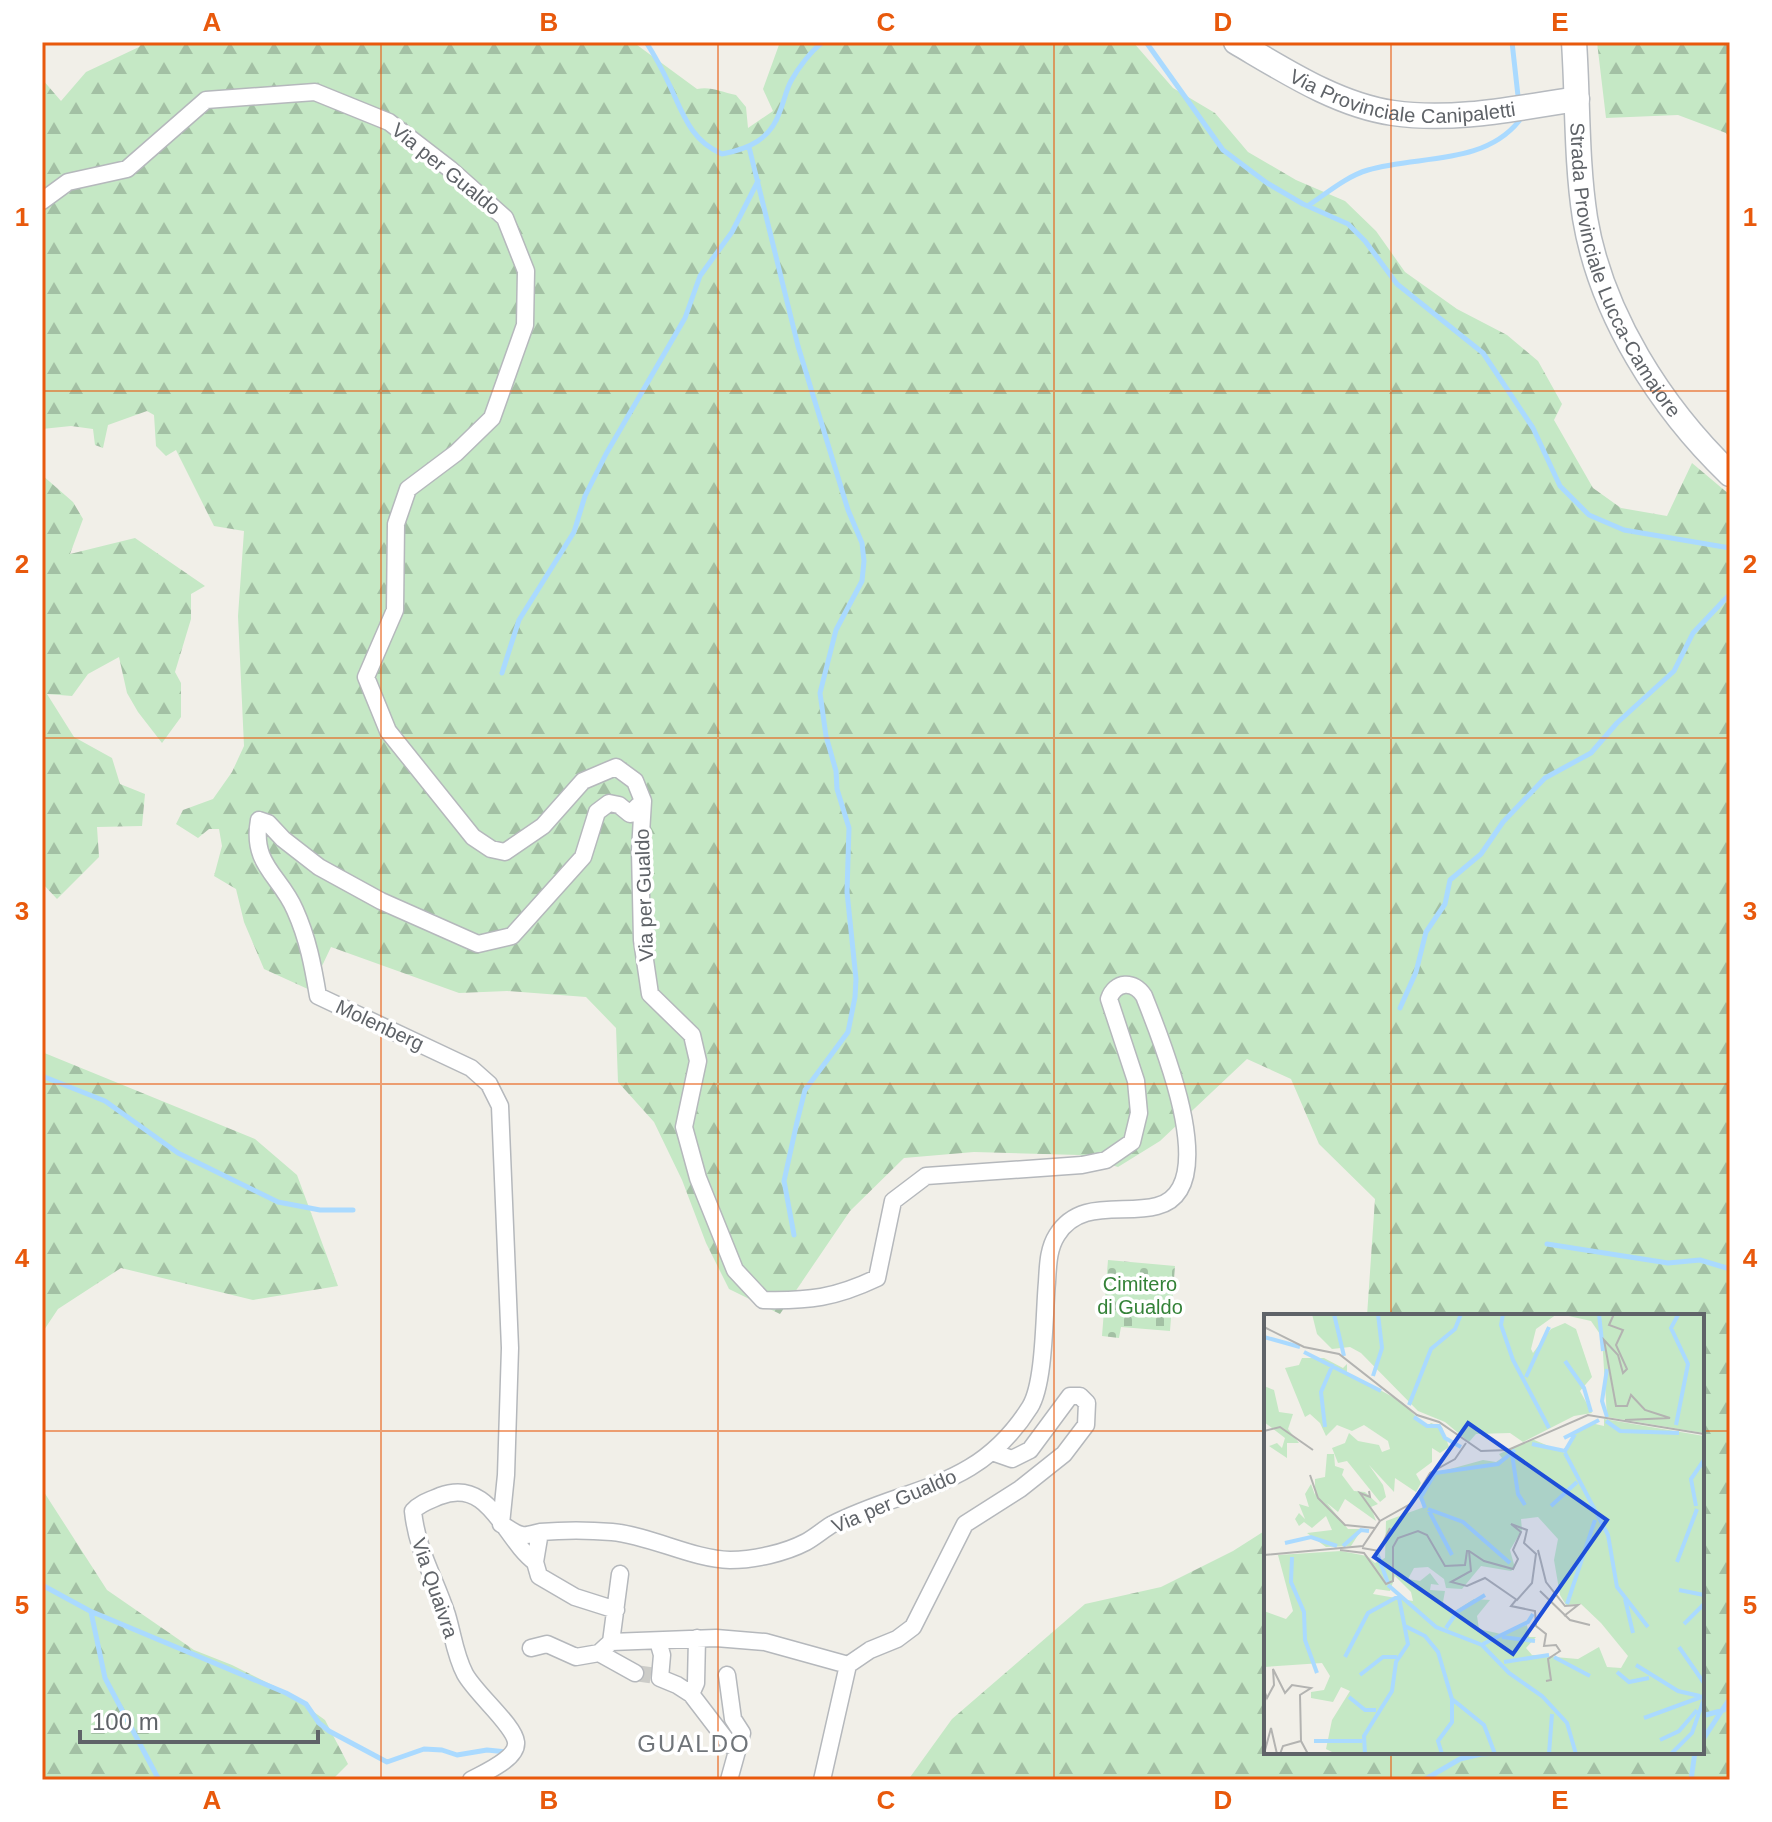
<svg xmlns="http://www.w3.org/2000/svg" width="1772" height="1822" font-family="Arial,sans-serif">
	<defs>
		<pattern id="forest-firs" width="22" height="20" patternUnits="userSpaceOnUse" patternTransform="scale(2)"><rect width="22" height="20" fill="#c5e8c5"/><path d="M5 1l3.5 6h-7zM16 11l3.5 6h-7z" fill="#a3c0a4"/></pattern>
		<pattern id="cemetery-stones" width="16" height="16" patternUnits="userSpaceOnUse" patternTransform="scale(2)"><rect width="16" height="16" fill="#c5e8c5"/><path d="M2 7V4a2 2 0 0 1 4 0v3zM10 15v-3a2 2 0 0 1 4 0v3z" fill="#a3c0a4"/></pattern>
	</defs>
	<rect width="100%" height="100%" fill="#f1efe8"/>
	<path fill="url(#forest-firs)" d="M143 42H633L697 89C711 86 721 92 736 95L746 107 748 128 773 111 763 89 780 42H1133L1173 88 1215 113 1248 152 1296 180 1345 201 1376 231 1405 272 1457 309 1507 335 1538 361 1562 404 1554 420 1593 488 1621 508 1667 516 1692 463 1730 495V1780H908L952 1719 1085 1604 1161 1587 1233 1551 1266 1530V1752H1702V1316H1367L1375 1199 1319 1144 1291 1079 1247 1059 1160 1141 1118 1167 1079 1155 974 1152 904 1158 850 1211 780 1314 729 1289 706 1243 682 1180 654 1122 618 1082 616 1028 586 997 507 991 459 993 331 947 322 966 300 903 268 857 262 834 267 831 477 948 514 939 587 858 600 814 647 801 642 777 617 759 579 775 538 820 503 844 494 842 478 831 394 728 374 677 402 612 403 525 414 494 498 422 533 270 455 164 316 85 203 93 123 162 42 192V79L61 101 86 72 139 47Z
		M1597 42H1730V141L1726 133 1678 115 1606 118Z
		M314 97 386 126 501 221 521 272V324L488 415 453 449 404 487 390 609 361 677 412 771 506 857 586 785 615 772 632 784 637 800 629 807 608 798 579 854 509 932 478 940 322 863 286 836 251 830 254 863 288 909 303 949 310 990 264 969 244 922 236 889 214 876 222 846 219 829H209L198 838 176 824 183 810 213 799 232 772 244 746 238 616 244 531 214 526 176 450 166 456 156 446 154 415 147 411 108 425 103 448 95 445 93 429 71 426 42 429V207L70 187 129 173 208 104Z
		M42 475 73 502 83 519 70 554 135 538 205 586 191 594V619L175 672 181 683V717L162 743 138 712 127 693 119 657 88 674 72 696 47 694 74 737 112 758 120 784 145 794 142 826 97 827 99 857 57 899 42 883Z
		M42 1052 255 1139 297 1175 338 1286 253 1300 121 1268 58 1309 42 1333Z
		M42 1489 107 1590 194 1650 232 1665 286 1692 325 1720 348 1764 332 1780H42Z"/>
	<path fill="url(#cemetery-stones)" d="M1108 1260 1175 1266 1170 1331 1121 1327 1119 1338 1102 1336Z"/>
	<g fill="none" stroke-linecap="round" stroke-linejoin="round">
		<path stroke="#aadaff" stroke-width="5" d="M646 42C655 56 663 71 670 86 683 114 691 141 722 154 749 149 771 139 780 111 784 102 786 90 791 81 798 68 811 51 823 42
			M1146 42 1223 150 1267 183 1303 204 1348 224 1365 241 1397 284 1483 353 1533 428 1560 486 1589 515 1624 530 1730 548
			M1512 42 1518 96
			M749 147 798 346 848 510 862 543 864 561 862 581 836 630 820 693 826 736 836 771 837 789 849 828 847 892 856 979 855 997 848 1032 805 1090 797 1122 784 1181 794 1235
			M1309 205C1327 193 1347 176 1368 170 1417 155 1483 166 1519 121
			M502 673 519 620 574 532 585 496 606 454 685 318 700 276 732 232 758 181
			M1400 1008 1416 972 1426 932 1445 904 1450 880 1481 854 1503 822 1545 778 1591 753 1617 723 1674 671 1693 633 1730 594
			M42 1076 105 1101 178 1153 278 1202 320 1210H353
			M1547 1244 1668 1263 1700 1260 1730 1269
			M42 1585 90 1611 286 1693 306 1704 319 1723 329 1731 387 1762 424 1749 442 1750 457 1755 487 1750 507 1752
			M91 1612 105 1678 159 1780
			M1702 1716 1724 1710
			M1702 1741 1730 1698
			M1424 1780 1460 1759 1481 1754 1521 1752
			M1691 1780 1695 1752"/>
		<path stroke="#ccccc8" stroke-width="16" stroke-dasharray="16 8" stroke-linecap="butt" d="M635 1673 656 1676"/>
		<g stroke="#b5b8bc" stroke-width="19">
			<path id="minor" d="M42 201 68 182 127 169 206 100 315 92 389 122 450 169 505 218 526 271 525 325 492 418 456 453 408 489 396 524 395 610 366 677 388 731 473 837 491 849 505 852 543 826 583 781 616 767 635 781 643 801 640 850 642 940 650 994 692 1035 698 1061 684 1127 698 1178 735 1270 763 1300C809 1301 835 1298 877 1278L893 1201 926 1176 1082 1165 1106 1160 1132 1142 1139 1113 1136 1081 1109 999C1115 981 1134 980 1144 996 1159 1035 1225 1189 1157 1206 1124 1215 1080 1198 1057 1235 1048 1249 1048 1266 1047 1282 1044 1313 1045 1383 1030 1407 977 1491 909 1485 831 1525 823 1530 815 1537 806 1542 785 1553 754 1560 730 1560 692 1559 652 1536 612 1532 589 1530 563 1530 540 1532 535 1533 527 1536 522 1535 515 1534 507 1527 501 1524L506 1475 510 1348 500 1106 489 1084 471 1068 318 996C313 966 308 939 295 910 280 875 251 865 259 820L268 823 283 839 319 867 381 901 478 944 512 936 583 857 597 812 609 803 619 805 630 814 643 801
				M540 1532 535 1562 539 1576 575 1597 616 1610
				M658 1641 662 1655 660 1678 677 1685 691 1694 730 1745 736 1748
				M611 1642 620 1574
				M531 1648 547 1644 576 1657 599 1653 635 1673
				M599 1653 611 1642 716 1638 765 1642 848 1665
				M727 1675 733 1719 742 1733 729 1780
				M691 1694 696 1683 697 1638
				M471 1780C483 1773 518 1759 516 1742 514 1725 476 1694 465 1674 455 1655 453 1635 447 1615 435 1578 417 1551 413 1511 420 1503 431 1500 440 1496 490 1477 503 1538 535 1562
				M822 1780 848 1665 870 1650 897 1639 913 1627 965 1524 1020 1489 1064 1454 1086 1425 1087 1403 1080 1396H1070L1030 1450 1012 1459 992 1452"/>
		</g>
		<g stroke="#b6babf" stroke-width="27">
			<g id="secondary">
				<path id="s1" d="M1236 42C1284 70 1337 105 1393 113 1454 122 1517 108 1577 99"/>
				<path id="s2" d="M1574 42C1578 100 1576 160 1585 218 1601 314 1661 408 1730 474"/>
			</g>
		</g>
		<use href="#minor" stroke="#fff" stroke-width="16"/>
		<use href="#secondary" stroke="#fff" stroke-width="24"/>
	</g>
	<path fill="none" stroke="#e8590c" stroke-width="2" stroke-opacity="0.55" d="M381 42V1780M718 42V1780M1054 42V1780M1391 42V1316M42 391H1730M42 738H1730M42 1084H1730M42 1431H1266M1702 1431H1730M1391 1752V1780"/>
	<g text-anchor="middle" stroke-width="7" stroke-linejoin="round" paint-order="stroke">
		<g font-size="20" fill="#5f6368" stroke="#fff">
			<text dy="7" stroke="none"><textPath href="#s1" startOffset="180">Via Provinciale Canipaletti</textPath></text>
			<text transform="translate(446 169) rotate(39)" y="7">Via per Gualdo</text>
			<text dy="7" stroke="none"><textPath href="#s2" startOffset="238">Strada Provinciale Lucca-Camaiore</textPath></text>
			<text transform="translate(644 895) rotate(-92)" y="7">Via per Gualdo</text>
			<text transform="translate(380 1025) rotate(25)" y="7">Molenberg</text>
			<text transform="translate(894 1501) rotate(-23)" y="7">Via per Gualdo</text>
			<text transform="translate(435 1588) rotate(71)" y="7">Via Quaivra</text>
		</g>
		<g font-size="20" fill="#348238" stroke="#fff">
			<text x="1140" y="1291">Cimitero<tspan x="1140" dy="23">di Gualdo</tspan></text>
		</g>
		<g font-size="24" letter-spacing="2" fill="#70757a" stroke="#fff">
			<text x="694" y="1752">GUALDO</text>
		</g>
	</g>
	<g transform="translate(1264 1314)">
		<rect width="440" height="440" fill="#f1efe8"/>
		<path d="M48 0H293L272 15 267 35 269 39 287 15 301 9 312 15 328 63 316 77 328 99 310 102 259 128 246 119 212 120 205 128 181 108 154 97 97 39 86 33 68 35 53 20ZM296 0H440V119L343 103 338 23 327 7ZM38 44H60L79 54 83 50V58L138 88 162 113 167 109 178 113 185 133 176 139 168 134V148L152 160 157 169 152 178 131 164 130 178 105 151 119 171 122 183 116 188 83 147 74 149 68 134 81 129 85 119 94 127 115 131 118 138 126 135 124 127 100 111 88 117 73 111 62 122 56 109 46 100 41 103 21 54 35 51ZM0 72 10 76 15 98 29 100 24 115 35 129H23V144L5 132 13 129 18 134 21 124 0 108ZM340 105 440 122V440H72L62 435 68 406 86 377 77 373 69 388 47 384V378L60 376 66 362 58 349 0 353V297L22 305 29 297 14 241 77 237 103 242 111 249 121 244 122 207 160 193 154 183 168 160 219 146 232 148 238 144 235 140 268 125 301 139 311 117 327 109 340 112ZM274 203 294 225 290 246 296 281 302 291 317 290 337 309 364 342 357 354 343 353 335 333 314 345 268 341 262 334 272 323H265L263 311 237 320 215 315 213 302 226 286 210 285 188 299 179 288 181 277 166 276 167 270 175 271 166 259 156 267 144 265 150 254 164 253 180 265 182 274 198 275 217 252 247 257 251 254 246 236 258 216 257 205ZM131 262 147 278 149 287 109 280 112 275 126 277ZM63 140H70L71 152 80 155 78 161 90 177 101 178 114 190 107 193 112 207 81 185 74 198 63 189 84 215H98L87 232 62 233 43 219 68 216 62 202 48 214 40 208 35 212 31 205 35 199 41 205 35 190 45 193 41 180 47 170 51 181V165L61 163Z" fill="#c5e8c5" fill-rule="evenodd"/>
		<path fill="none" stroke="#aadaff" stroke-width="4" d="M70 0 80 42M239 0 237 11 249 46 285 114M335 0 339 37M0 23 36 33M40 38 117 77M301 47 320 74 327 98M343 55 338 87 343 103M109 62 118 34 114 0M262 63 285 13M145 91 167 35 191 15 197 0M150 103 163 112H175L181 124 197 133M342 107 356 117 415 119M412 111 424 50 407 14 414 1M61 113 57 78 69 50M300 124 335 106M268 130 301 137 311 120M301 139 344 221 353 273 384 313M248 140 254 180 261 191M287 192 313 168M432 192 427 165 440 146M161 194 157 183 171 159 234 150 251 136M164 195 199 208 246 249M165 197 188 241M21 229 47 223 73 232M79 232 97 216 105 217M113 239 124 269M28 243 27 268 40 298 41 326 53 359M413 248 433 195M124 271 172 313 218 331 245 359 278 382 303 409 312 440M415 276 440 281M361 285 369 319M303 290 331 206M420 310 440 290M141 312 161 322 174 338 188 385 220 411 231 440M182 314 193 298 221 281M238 323 271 327M219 330 264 308 269 300M415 333 440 369M81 343 104 299 135 282M290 343 326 362M240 348 285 341M372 351 414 377 436 382M353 358 365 368 385 364M96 361 119 343H133M85 383 101 396H112M380 404 440 382M396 426 415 417 433 396M50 427H98M101 440 100 422 128 377 132 348 144 330 135 284M178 440 174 427 188 408V386M285 440 288 400M407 440 428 419 440 385"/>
		<path fill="none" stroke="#b3b3b1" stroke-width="2" d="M350 0 345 11 359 16 352 31 363 55 359 59 354 41 340 26 352 92H363L367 81 381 96 406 104 361 106M0 13 40 33 75 40 153 101 175 108 217 137 244 136 324 101 440 120M0 117 16 113 49 136M46 161 54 184 81 211 111 214M105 177 106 183 96 179 116 207M98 234 115 237 126 214M76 236 100 239 122 270 129 267V233L134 224 154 217 163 221 181 252 201 251 203 237H205L220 247 249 255 254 245 249 236 257 218 247 210 263 216 260 229 272 240 268 269 253 286 221 264 203 272 187 268 207 257 205 237M0 241 99 232 116 207 148 189 166 159 191 145 202 129M275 241 274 236 282 268 301 292 314 291 300 302M276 277 306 306 326 311M252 286 247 292 271 297 272 312 282 320 280 332 292 331 296 337 284 345 287 366 282 367M0 376 3 384 10 371 9 355 21 379 28 371 47 374 36 381 37 427M0 440 7 414 13 440M16 440 19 432 37 427 44 440"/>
		<path fill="#1d4ed8" fill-opacity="0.15" stroke="#1d4ed8" stroke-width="4" d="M204 109 343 206 249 340 110 243Z"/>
		<rect width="440" height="440" fill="none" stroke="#5f6368" stroke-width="4"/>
	</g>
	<rect width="1772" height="1822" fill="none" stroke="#ffffff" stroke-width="88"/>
	<path d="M80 1730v12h238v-12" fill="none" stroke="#5f6368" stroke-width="4"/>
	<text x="92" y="1730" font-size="24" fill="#5f6368" stroke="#ffffff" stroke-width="6" paint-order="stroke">100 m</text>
	<rect x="44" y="44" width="1684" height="1734" fill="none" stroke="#e8590c" stroke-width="3"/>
	<g font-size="26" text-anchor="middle" font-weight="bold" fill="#e8590c">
		<text x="212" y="31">A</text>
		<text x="549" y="31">B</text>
		<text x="886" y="31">C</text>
		<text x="1223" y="31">D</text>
		<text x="1560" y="31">E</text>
		<text x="22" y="226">1</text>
		<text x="1750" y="226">1</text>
		<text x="22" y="573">2</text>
		<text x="1750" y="573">2</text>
		<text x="22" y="920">3</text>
		<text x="1750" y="920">3</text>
		<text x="22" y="1267">4</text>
		<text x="1750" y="1267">4</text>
		<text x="22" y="1614">5</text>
		<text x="1750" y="1614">5</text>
		<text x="212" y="1809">A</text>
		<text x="549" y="1809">B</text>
		<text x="886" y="1809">C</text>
		<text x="1223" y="1809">D</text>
		<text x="1560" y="1809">E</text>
	</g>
</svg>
